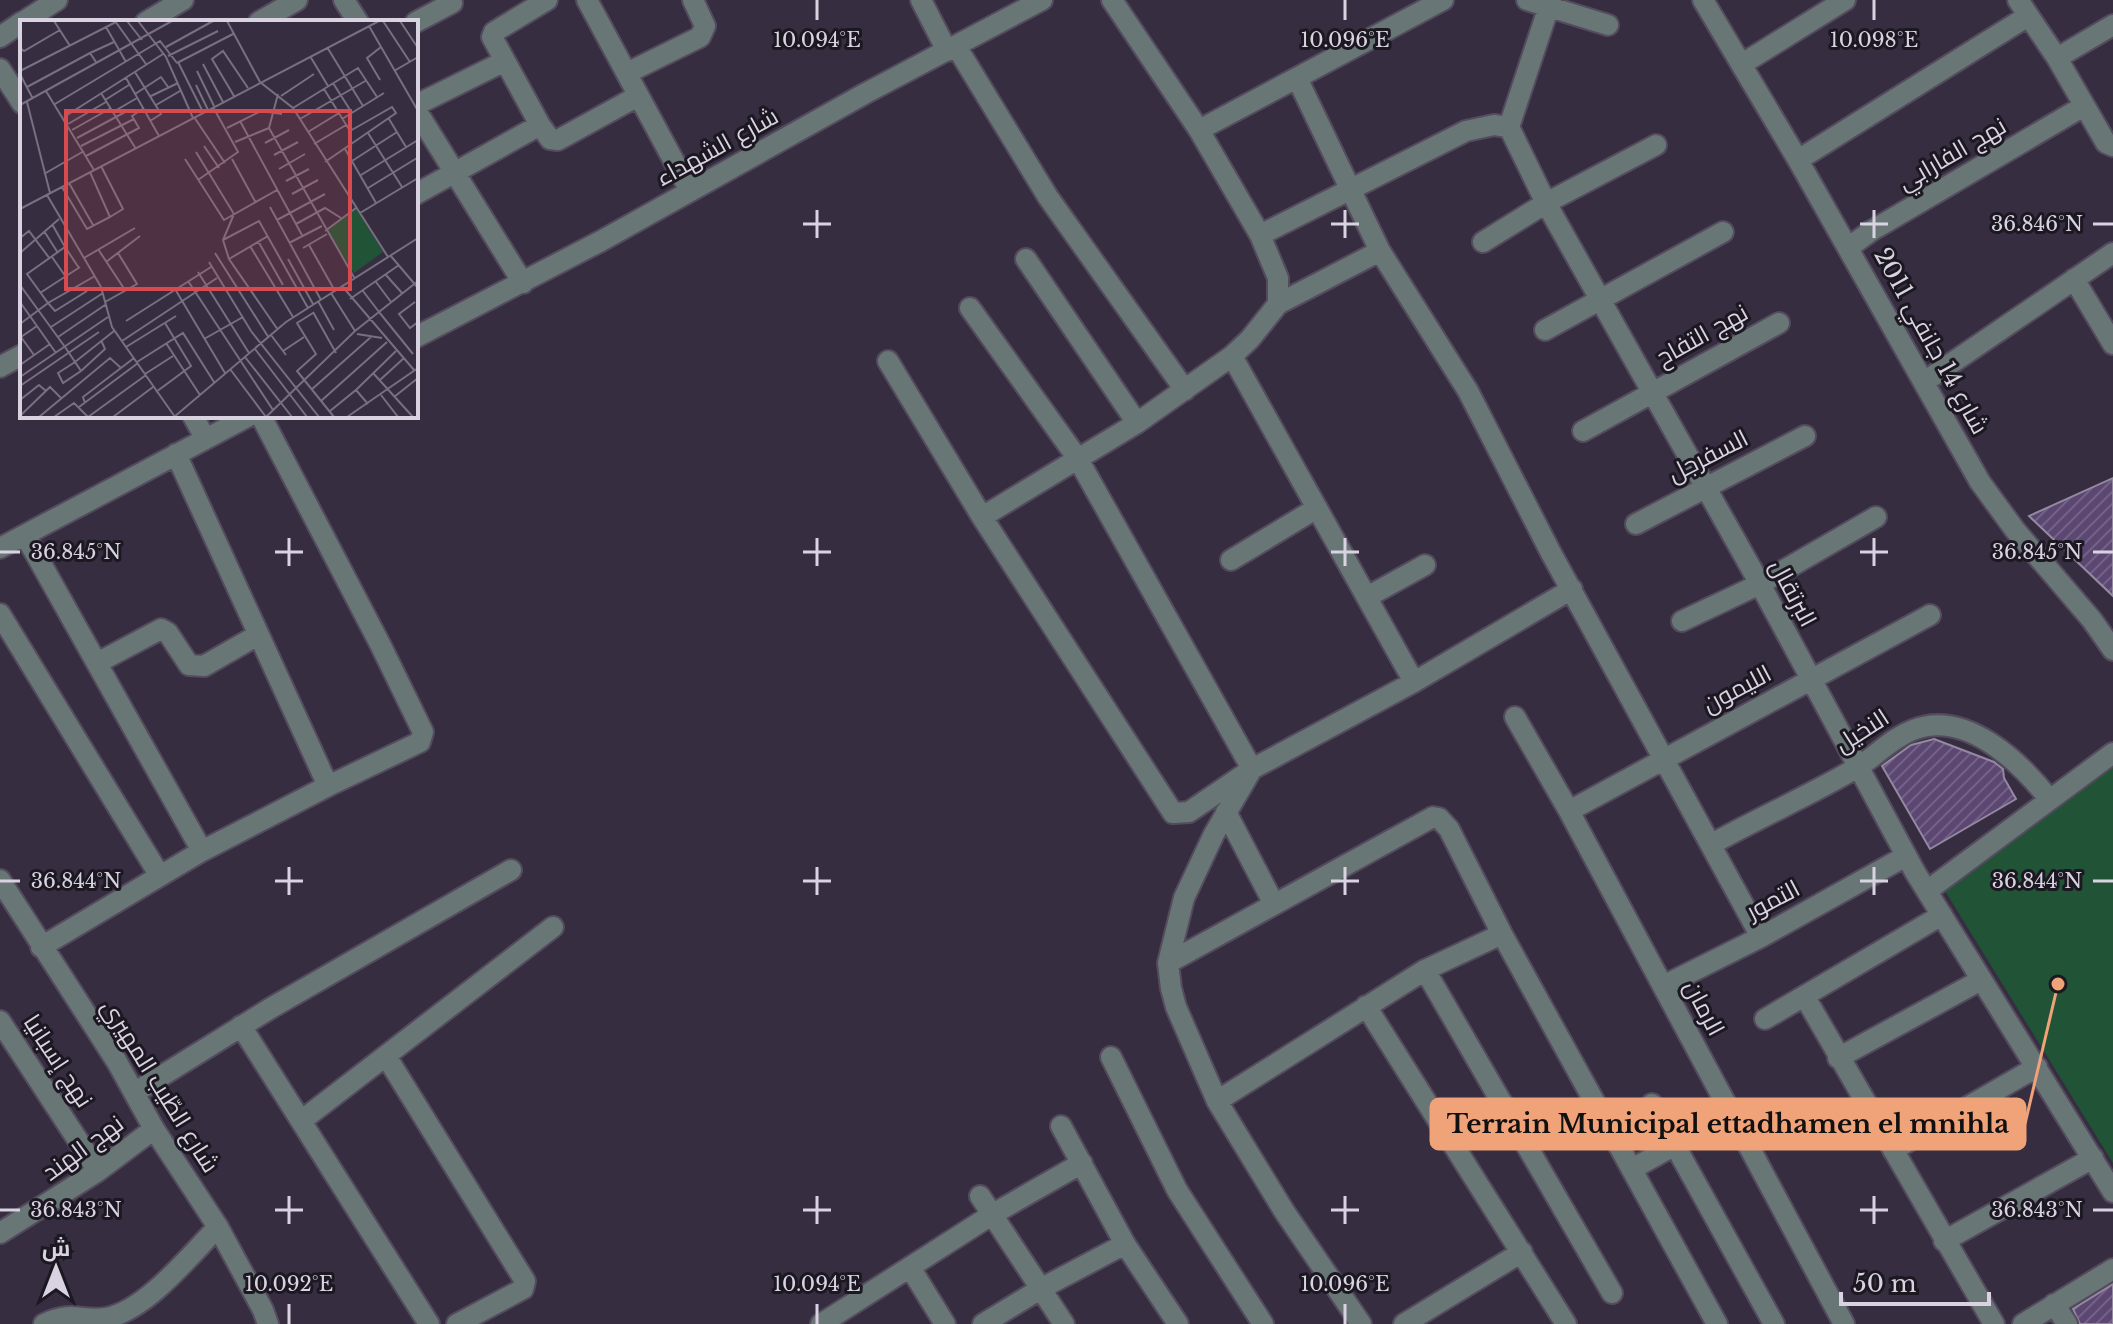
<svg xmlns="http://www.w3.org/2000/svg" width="2113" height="1324" font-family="'Libre Baskerville',Cairo,serif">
	<defs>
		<pattern id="building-hatch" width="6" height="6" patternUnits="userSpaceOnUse" patternTransform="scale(2)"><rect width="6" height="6" fill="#5c4773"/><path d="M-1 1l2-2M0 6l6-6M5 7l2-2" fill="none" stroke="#736187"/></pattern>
	</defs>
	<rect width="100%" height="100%" fill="#372d41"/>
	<path fill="#215336" d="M2113 763V1163L1942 886Z"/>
	<path fill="url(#building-hatch)" stroke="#9489a1" stroke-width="2" d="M2113 478V596L2029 516Z
		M1934 739 1994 762 2003 769 2004 778 2016 799 1930 849 1882 766 1911 745Z
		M2113 1284V1324H2080L2073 1309Z"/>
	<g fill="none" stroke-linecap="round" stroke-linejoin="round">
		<g stroke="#544b5e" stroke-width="24">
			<path id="minor" d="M344 0 358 22
				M587 0 690 191
				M921 0 947 51
				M1527 0 1608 25
				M1551 0 1509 127 1546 203 1760 584 1915 872 2113 1192
				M1703 0 1798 160 1980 482 2015 530 2092 620 2113 650
				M2018 0 2057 58 2106 143 2113 146
				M23 22 57 0
				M146 22 183 0
				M259 22 297 0
				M416 22 452 3
				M0 37 22 22
				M956 46 1048 197 1185 390
				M2057 58 2113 25
				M1742 64 1845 0
				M0 69 22 103
				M627 73 700 37 705 26 693 0
				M1297 78 1380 251 1468 391 1551 553 1761 937
				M416 105 505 61
				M416 110 523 283
				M540 125 550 139 558 140 638 96
				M1199 130 1443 0
				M1798 160 2028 16
				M416 194 540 125 492 37 494 32 547 0
				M1260 235 1466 131 1494 125 1509 127
				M1483 242 1546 203 1656 145
				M1848 248 1871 231 2084 106
				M1026 259 1137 423
				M2074 279 2113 344
				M1278 304 1380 251
				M970 308 1078 459 1252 769 1214 834 1184 898 1168 963 1171 988 1176 1007 1217 1101 1284 1211 1361 1324
				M1545 330 1723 232
				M416 337 601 241 866 93 1042 0
				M1232 356 1414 682
				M888 361 982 517 1173 813 1189 812 1252 769 1414 682 1572 589
				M0 367 22 355
				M1924 382 2113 253
				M193 416 205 438
				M261 416 380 644 423 732 420 742 328 786
				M1583 431 1779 323
				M982 517 1137 423 1232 356 1250 339 1278 304V278L1260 235 1199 130 1112 0
				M1636 524 1805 436
				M25 535 202 851
				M0 548 249 416
				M1231 560 1317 508
				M1367 597 1425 565
				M0 614 160 876 202 851 328 786 176 454
				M1682 621 1760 584 1876 517
				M97 663 161 629 168 633 189 665 204 666 258 635
				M1515 717 1569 811 1844 1324
				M1569 811 1930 615
				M1226 812 1274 904
				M1712 844C1760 817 1811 795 1858 767 1877 755 1892 738 1913 730 1966 709 2020 762 2050 800
				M0 880 117 1062 154 1129 218 1227 263 1310 268 1324
				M1927 891 2113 753
				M41 947 160 876
				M1168 963 1433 817 1439 818 1449 829 1502 934 1717 1324
				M1425 970 1612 1293
				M1663 986 1761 937 1906 856
				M1805 997 1994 1324
				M1366 1006 1566 1324
				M1765 1019 1942 915
				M0 1021 98 1171
				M241 1026 429 1324
				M386 1056 525 1281 523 1289 457 1324
				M1111 1057 1177 1190 1263 1324
				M1838 1058 1981 980
				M134 1093 271 1008 511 870
				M1217 1101 1425 970 1502 934
				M1652 1104 1774 1324
				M301 1121 553 927
				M1061 1126 1125 1244 1178 1324
				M1893 1150 2037 1067
				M1632 1169 1675 1145
				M980 1196 1064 1324
				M0 1233 98 1171 154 1129
				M1944 1241 2093 1158
				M911 1269 945 1324
				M2054 1304 2067 1324
				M44 1324C74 1310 80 1322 106 1318 146 1311 190 1255 218 1227
				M821 1324 993 1214 1082 1163
				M983 1324 1042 1288 1125 1244
				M1404 1324 1522 1252
				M2023 1324 2113 1269"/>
		</g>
		<use href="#minor" stroke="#687676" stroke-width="20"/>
	</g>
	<path fill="none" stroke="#d9d3e1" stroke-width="3" d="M817 0V20M1345 0V20M1874 0V20M817 210V238M1345 210V238M1874 210V238M803 224H831M1331 224H1359M1860 224H1888M2093 224H2113M289 538V566M817 538V566M1345 538V566M1874 538V566M0 552H20M275 552H303M803 552H831M1331 552H1359M1860 552H1888M2093 552H2113M289 867V895M817 867V895M1345 867V895M1874 867V895M0 881H20M275 881H303M803 881H831M1331 881H1359M1860 881H1888M2093 881H2113M289 1196V1224M817 1196V1224M1345 1196V1224M1874 1196V1224M0 1210H20M275 1210H303M803 1210H831M1331 1210H1359M1860 1210H1888M2093 1210H2113M289 1304V1324M817 1304V1324M1345 1304V1324"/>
	<g text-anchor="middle" stroke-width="6" stroke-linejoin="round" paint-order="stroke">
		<g font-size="24" fill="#d9d3e1" stroke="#1c1821">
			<text transform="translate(717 147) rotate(-29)" y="8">شارع الشهداء</text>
			<text transform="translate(1952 154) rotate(-30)" y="8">نهج الفارابي</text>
			<text transform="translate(1702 335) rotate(-29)" y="8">نهج التفاح</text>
			<text transform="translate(1931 341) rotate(61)" y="8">شارع 14 جانفي 2011</text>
			<text transform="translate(1708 456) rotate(-27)" y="8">السفرجل</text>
			<text transform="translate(1793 593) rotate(62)" y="8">البرتقال</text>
			<text transform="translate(1737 689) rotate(-28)" y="8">الليمون</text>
			<text transform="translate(1862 731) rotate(-33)" y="8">النخيل</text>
			<text transform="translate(1773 900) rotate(-28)" y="8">التمور</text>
			<text transform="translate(1704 1008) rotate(62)" y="8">الرمان</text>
			<text transform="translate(58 1061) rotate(57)" y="8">نهج إسبانيا</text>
			<text transform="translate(160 1086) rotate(58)" y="8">شارع الطّيب المهيري</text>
			<text transform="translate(83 1148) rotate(-36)" y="8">نهج الهند</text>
		</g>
	</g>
	<g transform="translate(20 20)">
		<rect width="398" height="398" fill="#372d41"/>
		<path d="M336 189 363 232 334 253 307 210Z" fill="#215336"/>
		<path fill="none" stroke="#786f81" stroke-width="2" d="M34 1 50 26M95 1 126 44M107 1 122 20M118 1 146 37 173 98M207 1 240 62 273 88 368 237M363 1 390 42M380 1 398 28M349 6 398 91M86 7 106 42M146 27 193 1M307 27 343 86M0 28 4 31 40 10M148 36 198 11M290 36 308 66M76 42 70 33 94 22M158 42 183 92M157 43 213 14M183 44 203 82M0 51 96 2M177 51 194 86M374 51 398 37M115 52 141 94 130 101M0 54 13 79M106 58 139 116M360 60 347 38 361 27M313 63 332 93M176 65 188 90M7 67 70 33M304 69 330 111 372 87 376 93 305 142M26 71 74 150M81 73 116 129M115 74 141 57 148 67M258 74 249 108 335 259M131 76 158 63M214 76 192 39 203 31 228 68M261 76 294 54M85 80 109 65M7 82 30 173M35 84 140 21 157 43M0 85 152 1M136 85 160 71M273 88 338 48 357 77M93 92 117 78M44 97 143 34M174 97 205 143M280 99 347 60M322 99 364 73M369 99 386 127M220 101 283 217M48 104 86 82M207 108 241 91 262 94M52 110 91 88M288 112 319 93M348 113 382 167M57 118 107 91M215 122 249 108M245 123 269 110M294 124 326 105M61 126 114 99M184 126 199 148M325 129 356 183M176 132 214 194 203 220 209 239 258 310M254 135 278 122M66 136 119 108 112 96 124 88M165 139 204 200 257 170M212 139 236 183M332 141 377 112M81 146 103 189 90 197M259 149 285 134M24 154 64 131M341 155 398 120M178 160 218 132 193 87M266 161 289 149M49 163 73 205M42 167 67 209 90 197 70 152M348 168 397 138M272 174 298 160M27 175 81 267 92 307 155 397M250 187 301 280M0 189 359 1M340 193 398 158M257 200 305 174M32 204 45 227M276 204 305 188 321 198M24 211 38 233M305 211 336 188M0 218 9 211 30 239M203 220 239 201 288 288M238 221 263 265M269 223 302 206M289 225 315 271M230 226 273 297M283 228 307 214M78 229 105 270M0 233 39 199M195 233 249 318M370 235 398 268M32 237 46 257M64 238 115 208M209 239 248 216M268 239 293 284M86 242 120 216M189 242 231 311 299 397M178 252 229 333M366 255 382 273M168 261 253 390M356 262 371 282M0 265 45 327 61 351 43 363 38 353 55 342 94 311M322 266 394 350M155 269 205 353M67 271 35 291 28 283 75 256M343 271 359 292M20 273 60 247M311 273 335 311M330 279 379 245M298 281 314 310M0 282 36 333M85 282 117 264 98 233M395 282 379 294 390 308 398 302M293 292 316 333M359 292 393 334M293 293 277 303 296 334 277 351 314 397M106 301 191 247M0 304 28 283 7 254 45 227 59 248M31 307 83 273M337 314 362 318M251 315 266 335M38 317 85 285M184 319 223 297M102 321 197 258M146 323 180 375M106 327 156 296M235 329 287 397M263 331 284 317M14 335 1 317 17 306M225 337 272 397M117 342 163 313 194 362M0 345 30 324M210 349 246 397M61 351 85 329 81 320M353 353 393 397M125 354 153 336M0 357 88 297M360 360 384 338M0 366 79 312M291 370 351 317M336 370 376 331M136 372 171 346 145 303M361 375 378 397M374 377 398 358M0 380 19 365 26 371M301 381 367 322M65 383 63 377 114 338M59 387 118 343M310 391 336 370 348 384M1 395 30 367 41 378M19 397 90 338 101 348M34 397 54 383 68 397 126 355M93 397 133 367M154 397 266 302 398 218M246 397 335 311 398 261M327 397 398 348"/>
		<path fill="#d74a4d" fill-opacity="0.15" stroke="#d74a4d" stroke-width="4" d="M46 91H330V269H46Z"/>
		<rect width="398" height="398" fill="none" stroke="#d9d3e1" stroke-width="4"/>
	</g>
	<g font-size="20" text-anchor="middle" fill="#d9d3e1" stroke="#1c1821" stroke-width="6" stroke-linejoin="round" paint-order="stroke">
		<text x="817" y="47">10.094°E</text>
		<text x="1345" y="47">10.096°E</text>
		<text x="1874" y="47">10.098°E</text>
		<text x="2037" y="231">36.846°N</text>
		<text x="76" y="559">36.845°N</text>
		<text x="2037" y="559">36.845°N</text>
		<text x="76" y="888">36.844°N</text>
		<text x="2037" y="888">36.844°N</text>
		<text x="76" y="1217">36.843°N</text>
		<text x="2037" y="1217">36.843°N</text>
		<text x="289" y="1291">10.092°E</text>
		<text x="817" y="1291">10.094°E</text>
		<text x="1345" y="1291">10.096°E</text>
	</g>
	<path fill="none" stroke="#f0a278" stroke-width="3" d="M2058 984L2025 1124"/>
	<circle fill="#f0a278" stroke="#1c1821" stroke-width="3" cx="2058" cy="984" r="8"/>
	<rect fill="#f0a278" stroke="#f0a278" stroke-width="3" x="1431" y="1099" width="594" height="50" rx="8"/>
	<g font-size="26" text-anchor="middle" font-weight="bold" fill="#111">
		<text x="1728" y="1133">Terrain Municipal ettadhamen el mnihla</text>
	</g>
	<g transform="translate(56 1268)" stroke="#1c1821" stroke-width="6" paint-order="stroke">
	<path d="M0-6L14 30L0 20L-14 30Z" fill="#d9d3e1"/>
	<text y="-12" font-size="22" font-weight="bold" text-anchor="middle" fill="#d9d3e1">ش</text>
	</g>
	<path d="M1841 1292v12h148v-12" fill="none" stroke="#d9d3e1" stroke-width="4"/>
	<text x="1853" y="1292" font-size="24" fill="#d9d3e1" stroke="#1c1821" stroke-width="6" paint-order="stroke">50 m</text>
</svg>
